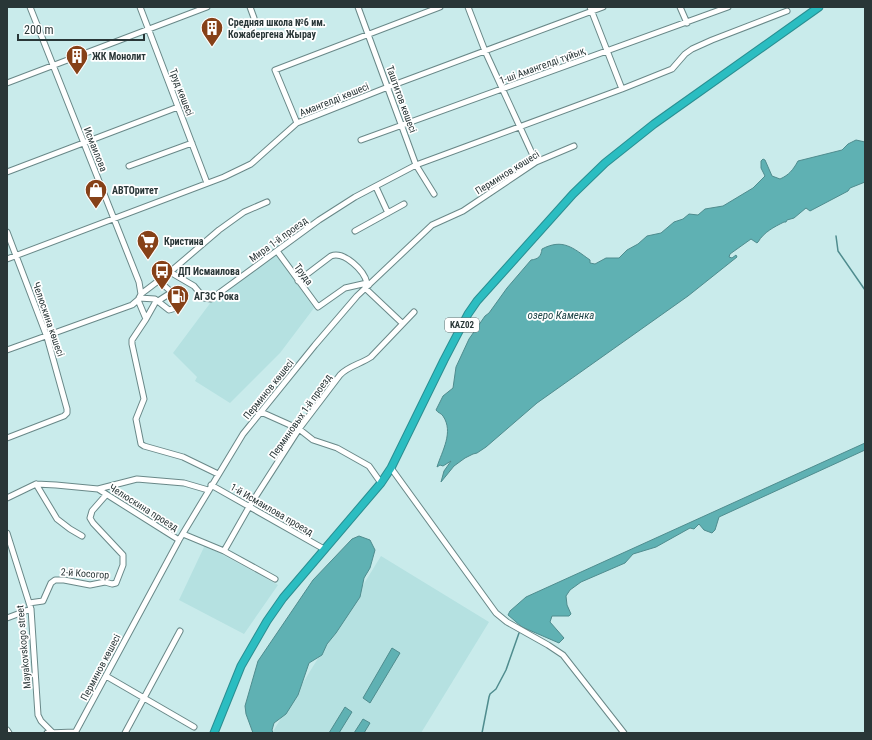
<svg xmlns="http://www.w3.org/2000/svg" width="872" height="740" font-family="'Roboto Condensed',sans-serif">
	<rect width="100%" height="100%" fill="#c9ebeb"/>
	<path fill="#b5e1e1" d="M276 255 314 308 280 353 230 403 195 381 197 377 173 353 211 302Z
		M205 545 278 585 244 634 179 600Z
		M381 556 489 622 421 733H272Z"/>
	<path fill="#5fb1b3" stroke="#4f8c8e" d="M856 140 865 142V182L850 188 848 191 810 211 806 208 794 218 787 220 786 222H784C774 227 764 232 758 242L757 243 751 239 730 254 729 257 732 258 736 255 737 257 688 296 537 403 486 447 477 453 473 454 465 458 454 466 441 482 444 471 451 461 443 466 440 465 437 467C442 451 454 432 443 416 441 413 438 413 436 410L443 396 453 388 456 367 469 339 485 316 489 313 507 288 531 260C539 259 541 256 542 249 563 238 573 248 590 260V263L595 264 606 258H619L627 250 638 244 647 236 661 233 674 222 683 219 689 214 698 215 705 209 723 206 753 188 765 176 761 168V161L763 159 765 160 772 176 780 179C789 175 793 170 798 161L842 150 848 144Z
		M865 443V450L719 517 715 530 712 533 704 530 699 524 694 529 690 528 656 547 633 554 625 563 581 582 570 590 566 596 567 605 571 614 569 616H552L550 622 564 638 559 643 522 627 508 615 510 611 526 597Z
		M359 536 370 540 375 550 370 568 364 578 360 597 336 633 327 644 322 655 309 663 298 695 286 714 274 723 272 730 273 733H253L246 714 245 706 258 661 313 580 352 539Z
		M392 648 400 653 370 703 363 698Z
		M345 707 352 712 339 733H329Z
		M363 719 370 723 364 733H354Z"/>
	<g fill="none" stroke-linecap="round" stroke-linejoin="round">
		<path stroke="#4f8c8e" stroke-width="1.5" d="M836 236 838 251 865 290
			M482 733 489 697 490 694 496 689 506 670 519 633"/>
		<g stroke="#698888" stroke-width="7">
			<path id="minor" d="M30 7 139 282 141 294 139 298
				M140 7 207 183
				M250 7 254 18
				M358 7 416 165 434 194
				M468 7 485 51 536 162
				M590 7 622 89
				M680 7 687 23
				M7 83 207 7
				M297 123 275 70 440 7
				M361 140 728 7
				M129 166 192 143
				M7 172 178 107
				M376 187 388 213
				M355 231 404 204
				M7 232 47 337 67 409V413L64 416 7 438
				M277 251 318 307 345 288 367 283 369 285
				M7 259 224 177 251 164 297 123 388 87 603 7
				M170 272 194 286 204 298 211 299 319 220 355 197 416 165 622 89 672 69 685 54 692 49 712 40 787 11
				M298 281 331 256C344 251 364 270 367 283
				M365 288 402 323
				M141 294 170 272 219 230 244 212 267 202
				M139 298 155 299 169 310 176 308 178 302 177 297 159 281
				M138 300 146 319 132 340V344L144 399 136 419 141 444 144 446 183 457 218 474
				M146 319 155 303 172 292
				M7 350 132 305 139 299
				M261 412 299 429 313 440 337 448 369 466 381 483
				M391 468 496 613 507 622 548 645 563 655 624 733
				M36 484 57 519 70 529 82 536
				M211 485 324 549
				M98 489 137 479 184 483 208 490
				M7 498 36 484 56 485 98 489 179 540
				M7 533 31 609 38 715 41 721 53 733
				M183 534 224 551 275 579
				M224 551 249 507 299 429 340 375C348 366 361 364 371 357L414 312
				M29 603 43 601 51 583 55 580H64L90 585 105 582 112 584 116 583 123 565V555L93 523 90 518 92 511 106 495
				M7 618 31 609
				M106 676 194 727
				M7 730 9 733
				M47 733 75 732
				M75 733 179 540 243 434 315 345 357 296 432 225 463 211 536 162 574 146
				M125 733 180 631"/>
		</g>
		<g stroke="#2a8e91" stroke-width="9">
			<path id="highway" d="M214 733 241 666 267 621 283 598 381 483 391 468 444 360 468 314 477 301 573 194 605 163 654 124 819 7"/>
		</g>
		<use href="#minor" stroke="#fff" stroke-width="5"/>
		<use href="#highway" stroke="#2bbdc1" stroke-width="7"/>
	</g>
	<defs>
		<g id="building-pin" transform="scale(1.15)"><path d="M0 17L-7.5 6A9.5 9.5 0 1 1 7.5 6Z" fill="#864118" stroke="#fff"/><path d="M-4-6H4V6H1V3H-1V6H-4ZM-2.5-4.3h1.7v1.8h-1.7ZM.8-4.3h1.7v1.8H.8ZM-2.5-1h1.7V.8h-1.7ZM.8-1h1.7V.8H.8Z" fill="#fff"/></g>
		<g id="shop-pin" transform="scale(1.15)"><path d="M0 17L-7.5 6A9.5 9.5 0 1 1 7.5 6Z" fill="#864118" stroke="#fff"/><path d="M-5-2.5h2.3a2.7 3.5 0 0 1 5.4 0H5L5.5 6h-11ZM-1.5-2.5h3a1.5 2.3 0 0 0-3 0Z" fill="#fff"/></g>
		<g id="supermarket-pin" transform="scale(1.15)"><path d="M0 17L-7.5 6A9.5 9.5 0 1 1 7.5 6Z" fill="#864118" stroke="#fff"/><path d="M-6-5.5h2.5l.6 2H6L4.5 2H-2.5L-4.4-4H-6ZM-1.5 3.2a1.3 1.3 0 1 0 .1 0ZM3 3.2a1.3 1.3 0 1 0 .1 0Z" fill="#fff"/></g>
		<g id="bus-pin" transform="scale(1.15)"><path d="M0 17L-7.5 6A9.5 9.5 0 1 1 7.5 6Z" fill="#864118" stroke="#fff"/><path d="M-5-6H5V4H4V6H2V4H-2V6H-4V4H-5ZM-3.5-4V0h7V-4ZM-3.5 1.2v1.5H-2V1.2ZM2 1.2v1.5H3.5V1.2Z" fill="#fff"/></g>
		<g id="fuel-pin" transform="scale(1.15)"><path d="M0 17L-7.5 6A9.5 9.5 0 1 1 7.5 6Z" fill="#864118" stroke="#fff"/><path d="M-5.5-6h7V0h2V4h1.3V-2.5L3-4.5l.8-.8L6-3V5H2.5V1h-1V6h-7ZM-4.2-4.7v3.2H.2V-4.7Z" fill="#fff"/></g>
	</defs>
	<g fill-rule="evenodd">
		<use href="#building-pin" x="212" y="28"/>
		<use href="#building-pin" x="77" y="56"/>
		<use href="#shop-pin" x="96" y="190"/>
		<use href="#supermarket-pin" x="148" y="241"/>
		<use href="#bus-pin" x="162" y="271"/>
		<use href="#fuel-pin" x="178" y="296"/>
	</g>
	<g text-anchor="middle" stroke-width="3.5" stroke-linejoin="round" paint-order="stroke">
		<rect fill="#fff" stroke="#697273" stroke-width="1" x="445" y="318" width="34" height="14" rx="3"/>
		<g font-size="9" font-weight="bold" fill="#293637">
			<text x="462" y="328">KAZ02</text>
		</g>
		<g font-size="10" font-weight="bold" fill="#293637" stroke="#fff" text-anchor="start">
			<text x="228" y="26">Средняя школа №6 им.<tspan x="228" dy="12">Кожабергена Жырау</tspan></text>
			<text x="92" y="60">ЖК Монолит</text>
			<text x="112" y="194">АВТОритет</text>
			<text x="164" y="245">Кристина</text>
			<text x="178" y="275">ДП Исмаилова</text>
			<text x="194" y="300">АГЗС Рока</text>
		</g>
		<g font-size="10" fill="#293637" stroke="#fff">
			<text transform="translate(542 65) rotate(-20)" y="4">1-ші Амангелді тұйық</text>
			<text transform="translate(182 92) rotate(69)" y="4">Труд көшесі</text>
			<text transform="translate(334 99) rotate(-22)" y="4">Амангелді көшесі</text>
			<text transform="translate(402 99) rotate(70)" y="4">Таштитов көшесі</text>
			<text transform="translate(96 149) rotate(68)" y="4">Исмаилова</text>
			<text transform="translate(507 172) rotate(-32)" y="4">Перминов көшесі</text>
			<text transform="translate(278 239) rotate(-36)" y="4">Мира 1-й проезд</text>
			<text transform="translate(304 274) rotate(54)" y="4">Труда</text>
			<text transform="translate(49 319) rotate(71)" y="4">Челюскина көшесі</text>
			<text transform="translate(268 389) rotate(-51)" y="4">Перминов көшесі</text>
			<text transform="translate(300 416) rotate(-55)" y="4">Перминовых 1-й проезд</text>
			<text transform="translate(144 507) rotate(32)" y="4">Челюскина проезд</text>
			<text transform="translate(272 509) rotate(30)" y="4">1-й Исмаилова проезд</text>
			<text transform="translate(85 573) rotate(4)" y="4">2-й Косогор</text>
			<text transform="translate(23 647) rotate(-95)" y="4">Mayakovskogo street</text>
			<text transform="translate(100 667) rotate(-62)" y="4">Перминов көшесі</text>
		</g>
		<g font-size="11" font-style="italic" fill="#204648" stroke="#fff">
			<text x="561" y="319">озеро Каменка</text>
		</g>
	</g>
	<rect width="872" height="740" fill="none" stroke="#293637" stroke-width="16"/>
	<path d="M18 34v6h126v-6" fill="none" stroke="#293637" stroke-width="2"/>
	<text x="24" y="34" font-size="12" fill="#293637" stroke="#ffffff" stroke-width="3" paint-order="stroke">200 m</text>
</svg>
